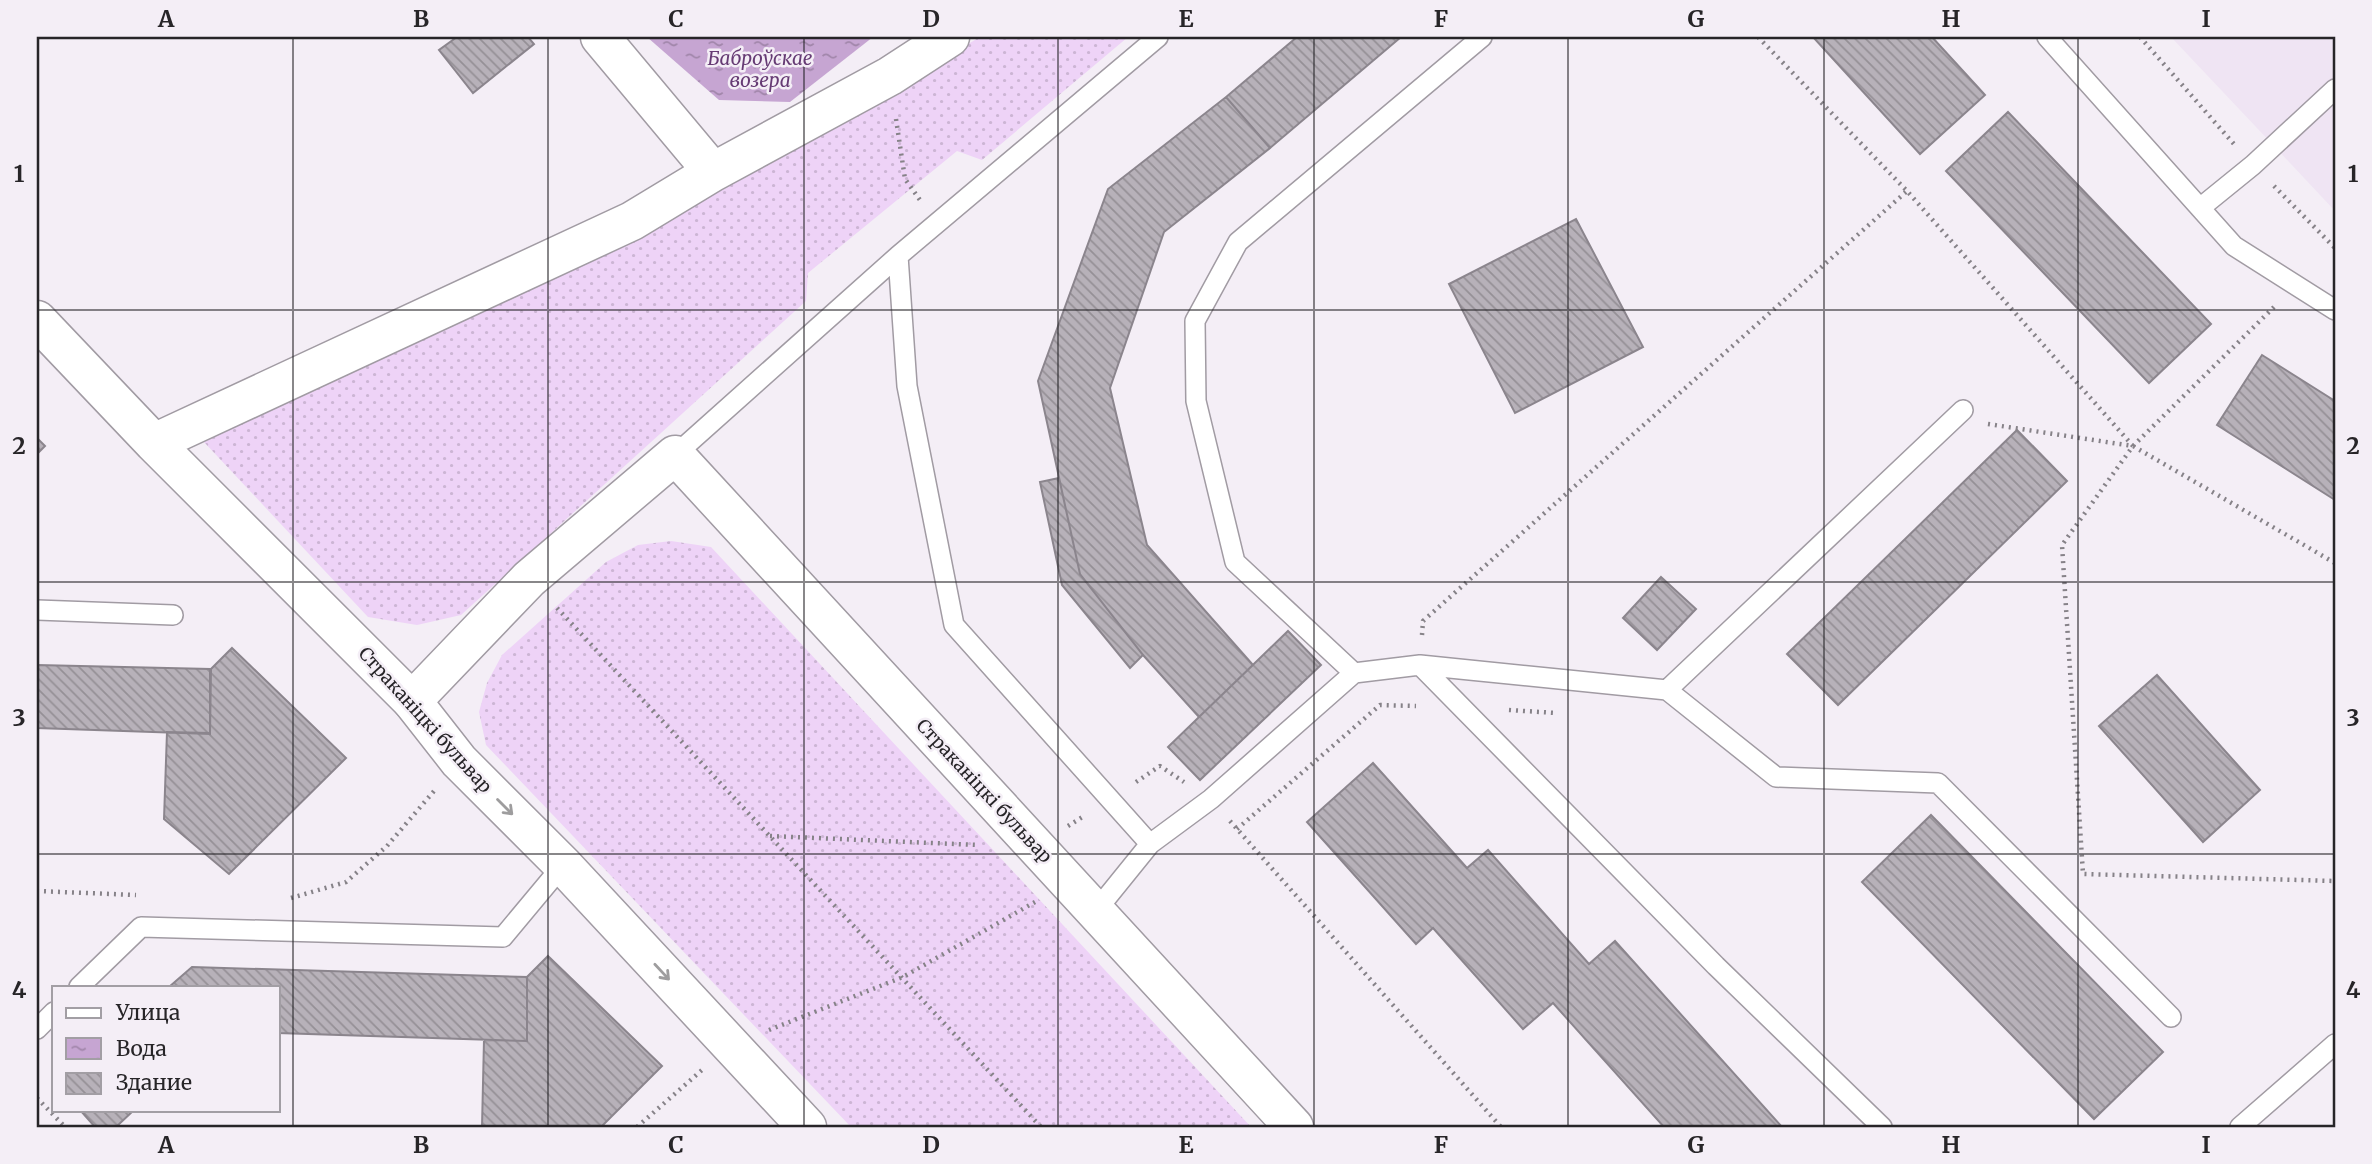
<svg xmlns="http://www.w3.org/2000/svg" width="2372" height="1164" font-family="Merriweather,serif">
	<defs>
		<pattern id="grass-dots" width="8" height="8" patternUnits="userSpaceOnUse" patternTransform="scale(1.75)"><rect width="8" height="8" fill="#eed3f7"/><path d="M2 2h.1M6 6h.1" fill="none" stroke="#ccb5d4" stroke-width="1.8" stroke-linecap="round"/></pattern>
		<pattern id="water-ripples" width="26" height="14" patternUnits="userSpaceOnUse" patternTransform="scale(1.75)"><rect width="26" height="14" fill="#c6a5d2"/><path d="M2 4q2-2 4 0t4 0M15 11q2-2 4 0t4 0" fill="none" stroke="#a186aa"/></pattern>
		<pattern id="building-back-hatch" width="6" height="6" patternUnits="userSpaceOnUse" patternTransform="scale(1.75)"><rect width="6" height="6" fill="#b7b1b9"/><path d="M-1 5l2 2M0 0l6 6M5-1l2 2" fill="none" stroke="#959096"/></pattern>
	</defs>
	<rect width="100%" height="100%" fill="#f4eef6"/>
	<path fill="#efe4f3" d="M2171 37H2335V211L2274 146Z"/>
	<path fill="url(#grass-dots)" d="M980 37H1128L982 160 957 151 808 273 806 301 461 615 417 625 368 617 204 442 661 225Z
		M671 541 711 547 1251 1127H851L486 745 479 712 487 683 502 655 606 562 638 545Z"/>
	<path fill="url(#water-ripples)" d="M647 37H873L790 102 719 100Z"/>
	<path fill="url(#building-back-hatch)" stroke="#8b858d" stroke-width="2" d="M457 37H528L534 44 473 93 439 50Z
		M1297 37H1401L1270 148 1226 97Z
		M1813 37H1932L1985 95 1920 154Z
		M1226 97 1270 148 1164 232 1110 388 1147 545 1253 665 1199 717 1143 655 1080 574 1038 381 1108 189Z
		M2008 112 2211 324 2149 383 1946 171Z
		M1576 219 1643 347 1515 413 1449 284Z
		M2262 355 2335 401V500L2217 425Z
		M2017 430 2067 481 1838 705 1787 654Z
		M37 438 45 446 37 454Z
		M1059 478 1080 574 1143 655 1130 668 1062 585 1040 482Z
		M1661 577 1696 609 1657 650 1623 618Z
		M1288 631 1321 665 1200 780 1168 747Z
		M232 648 346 758 229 874 164 819 167 732 210 733 211 669Z
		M37 665 210 669V734L37 728Z
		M2157 675 2260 790 2203 842 2099 726Z
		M1373 763 1467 868 1488 850 1589 964 1615 941 1782 1127H1664L1553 1003 1523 1029 1433 928 1416 944 1307 822Z
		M1931 815 2163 1052 2094 1119 1862 882Z
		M548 956 662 1066 601 1127H482L484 1040 527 1041V977Z
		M192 967 527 977V1041L278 1033V987H169Z
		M80 1110H134L116 1127H95Z"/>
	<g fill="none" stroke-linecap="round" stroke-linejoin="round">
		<g stroke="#a19ba3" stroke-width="22">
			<path id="service" d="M2047 37 2234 246 2335 310
				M2200 208 2253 165 2335 89
				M898 256 907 386 954 625 1150 844
				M675 455 898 256 1158 37
				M37 610 173 615
				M1420 665 1667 690 1776 777 1938 783 2171 1017
				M1354 673 1235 562 1196 401 1195 321 1238 242 1482 37
				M1667 690 1963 410
				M1095 912 1150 844 1211 799 1354 673 1420 665 1716 966 1882 1127
				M79 987 141 927 503 937 563 865
				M37 1029 54 1012
				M2240 1127 2335 1044"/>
		</g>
		<g stroke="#a19ba3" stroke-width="41">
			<path id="minor" d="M600 37 713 172
				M37 320 154 443 412 701
				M154 443 632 221 713 172 890 76 950 37"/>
		</g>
		<g stroke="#a19ba3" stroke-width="41">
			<path id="tertiary" d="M807 1127 563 865 459 761 412 701 529 579 675 455 1294 1127"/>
		</g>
		<path stroke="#868288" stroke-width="4.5" stroke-dasharray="2 5" stroke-linecap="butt" d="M1758 37 1907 191 2133 446 2062 545 2083 874 2335 881
			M2140 37 2234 144
			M896 119 905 179 920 200
			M2274 186 2335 248
			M1988 424 2133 446 2335 563
			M2133 446 2275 306
			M557 608 1041 1127
			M1422 635 1423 621 1907 191
			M1509 710 1556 713
			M1136 782 1160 766 1184 782
			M1230 821 1501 1127
			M1068 826 1084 816
			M1237 829 1380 705 1416 706
			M770 836 978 845
			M37 891 136 895
			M291 898 346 882 387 846 434 791
			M769 1030 903 977 1035 902
			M37 1098 65 1127
			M637 1127 702 1070"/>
		<use href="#service" stroke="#fff" stroke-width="19"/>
		<use href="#minor" stroke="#fff" stroke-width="38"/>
		<use href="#tertiary" stroke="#fff" stroke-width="38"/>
	</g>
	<defs><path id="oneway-shaft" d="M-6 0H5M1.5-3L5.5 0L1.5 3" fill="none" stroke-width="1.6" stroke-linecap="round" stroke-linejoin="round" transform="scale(1.75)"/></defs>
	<g stroke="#9e9d9e">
		<use href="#oneway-shaft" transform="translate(505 807) rotate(45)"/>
		<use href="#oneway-shaft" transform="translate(662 972) rotate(47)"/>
	</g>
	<path fill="none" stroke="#272528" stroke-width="2" stroke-opacity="0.55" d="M293 37V1127M548 37V1127M804 37V1127M1058 37V1127M1314 37V1127M1568 37V1127M1824 37V1127M2078 37V1127M37 310H2335M37 582H2335M37 854H2335"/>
	<g text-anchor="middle" stroke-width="5" stroke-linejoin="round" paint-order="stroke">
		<g font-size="18" fill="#272528" stroke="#f4eef6">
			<text transform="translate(425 720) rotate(48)" y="6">Страканіцкі бульвар</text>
			<text transform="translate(984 791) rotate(47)" y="6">Страканіцкі бульвар</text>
		</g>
		<g font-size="19" font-style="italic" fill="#663b74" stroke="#f4eef6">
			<text x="760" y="65">Баброўскае<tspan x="760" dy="22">возера</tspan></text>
		</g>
	</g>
	<rect width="2372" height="1164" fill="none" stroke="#f4eef6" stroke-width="77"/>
	<rect x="52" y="986" width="228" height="126" fill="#f4eef6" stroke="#a29ea4" stroke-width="2"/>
	<rect x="66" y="1008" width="35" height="10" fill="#ffffff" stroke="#a29ea4" stroke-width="2"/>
	<text x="116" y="1020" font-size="21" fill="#272528">Улица</text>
	<rect x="66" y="1038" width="35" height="21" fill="url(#water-ripples)" stroke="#a29ea4" stroke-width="2"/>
	<text x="116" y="1056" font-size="21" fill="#272528">Вода</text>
	<rect x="66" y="1073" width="35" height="21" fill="url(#building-back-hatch)" stroke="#a29ea4" stroke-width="2"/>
	<text x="116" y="1090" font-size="21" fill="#272528">Здание</text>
	<rect x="38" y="38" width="2296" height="1088" fill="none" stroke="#272528" stroke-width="2.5"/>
	<g font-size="23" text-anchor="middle" font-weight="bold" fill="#272528">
		<text x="166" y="27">A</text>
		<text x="421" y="27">B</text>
		<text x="676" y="27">C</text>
		<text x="931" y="27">D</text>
		<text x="1186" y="27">E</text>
		<text x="1441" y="27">F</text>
		<text x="1696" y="27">G</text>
		<text x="1951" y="27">H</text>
		<text x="2206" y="27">I</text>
		<text x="19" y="182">1</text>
		<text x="2353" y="182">1</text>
		<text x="19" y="454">2</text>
		<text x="2353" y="454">2</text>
		<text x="19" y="726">3</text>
		<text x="2353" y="726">3</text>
		<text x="19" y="998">4</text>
		<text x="2353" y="998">4</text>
		<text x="166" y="1153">A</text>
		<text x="421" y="1153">B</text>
		<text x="676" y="1153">C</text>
		<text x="931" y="1153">D</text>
		<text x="1186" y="1153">E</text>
		<text x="1441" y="1153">F</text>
		<text x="1696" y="1153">G</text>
		<text x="1951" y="1153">H</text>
		<text x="2206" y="1153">I</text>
	</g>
</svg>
